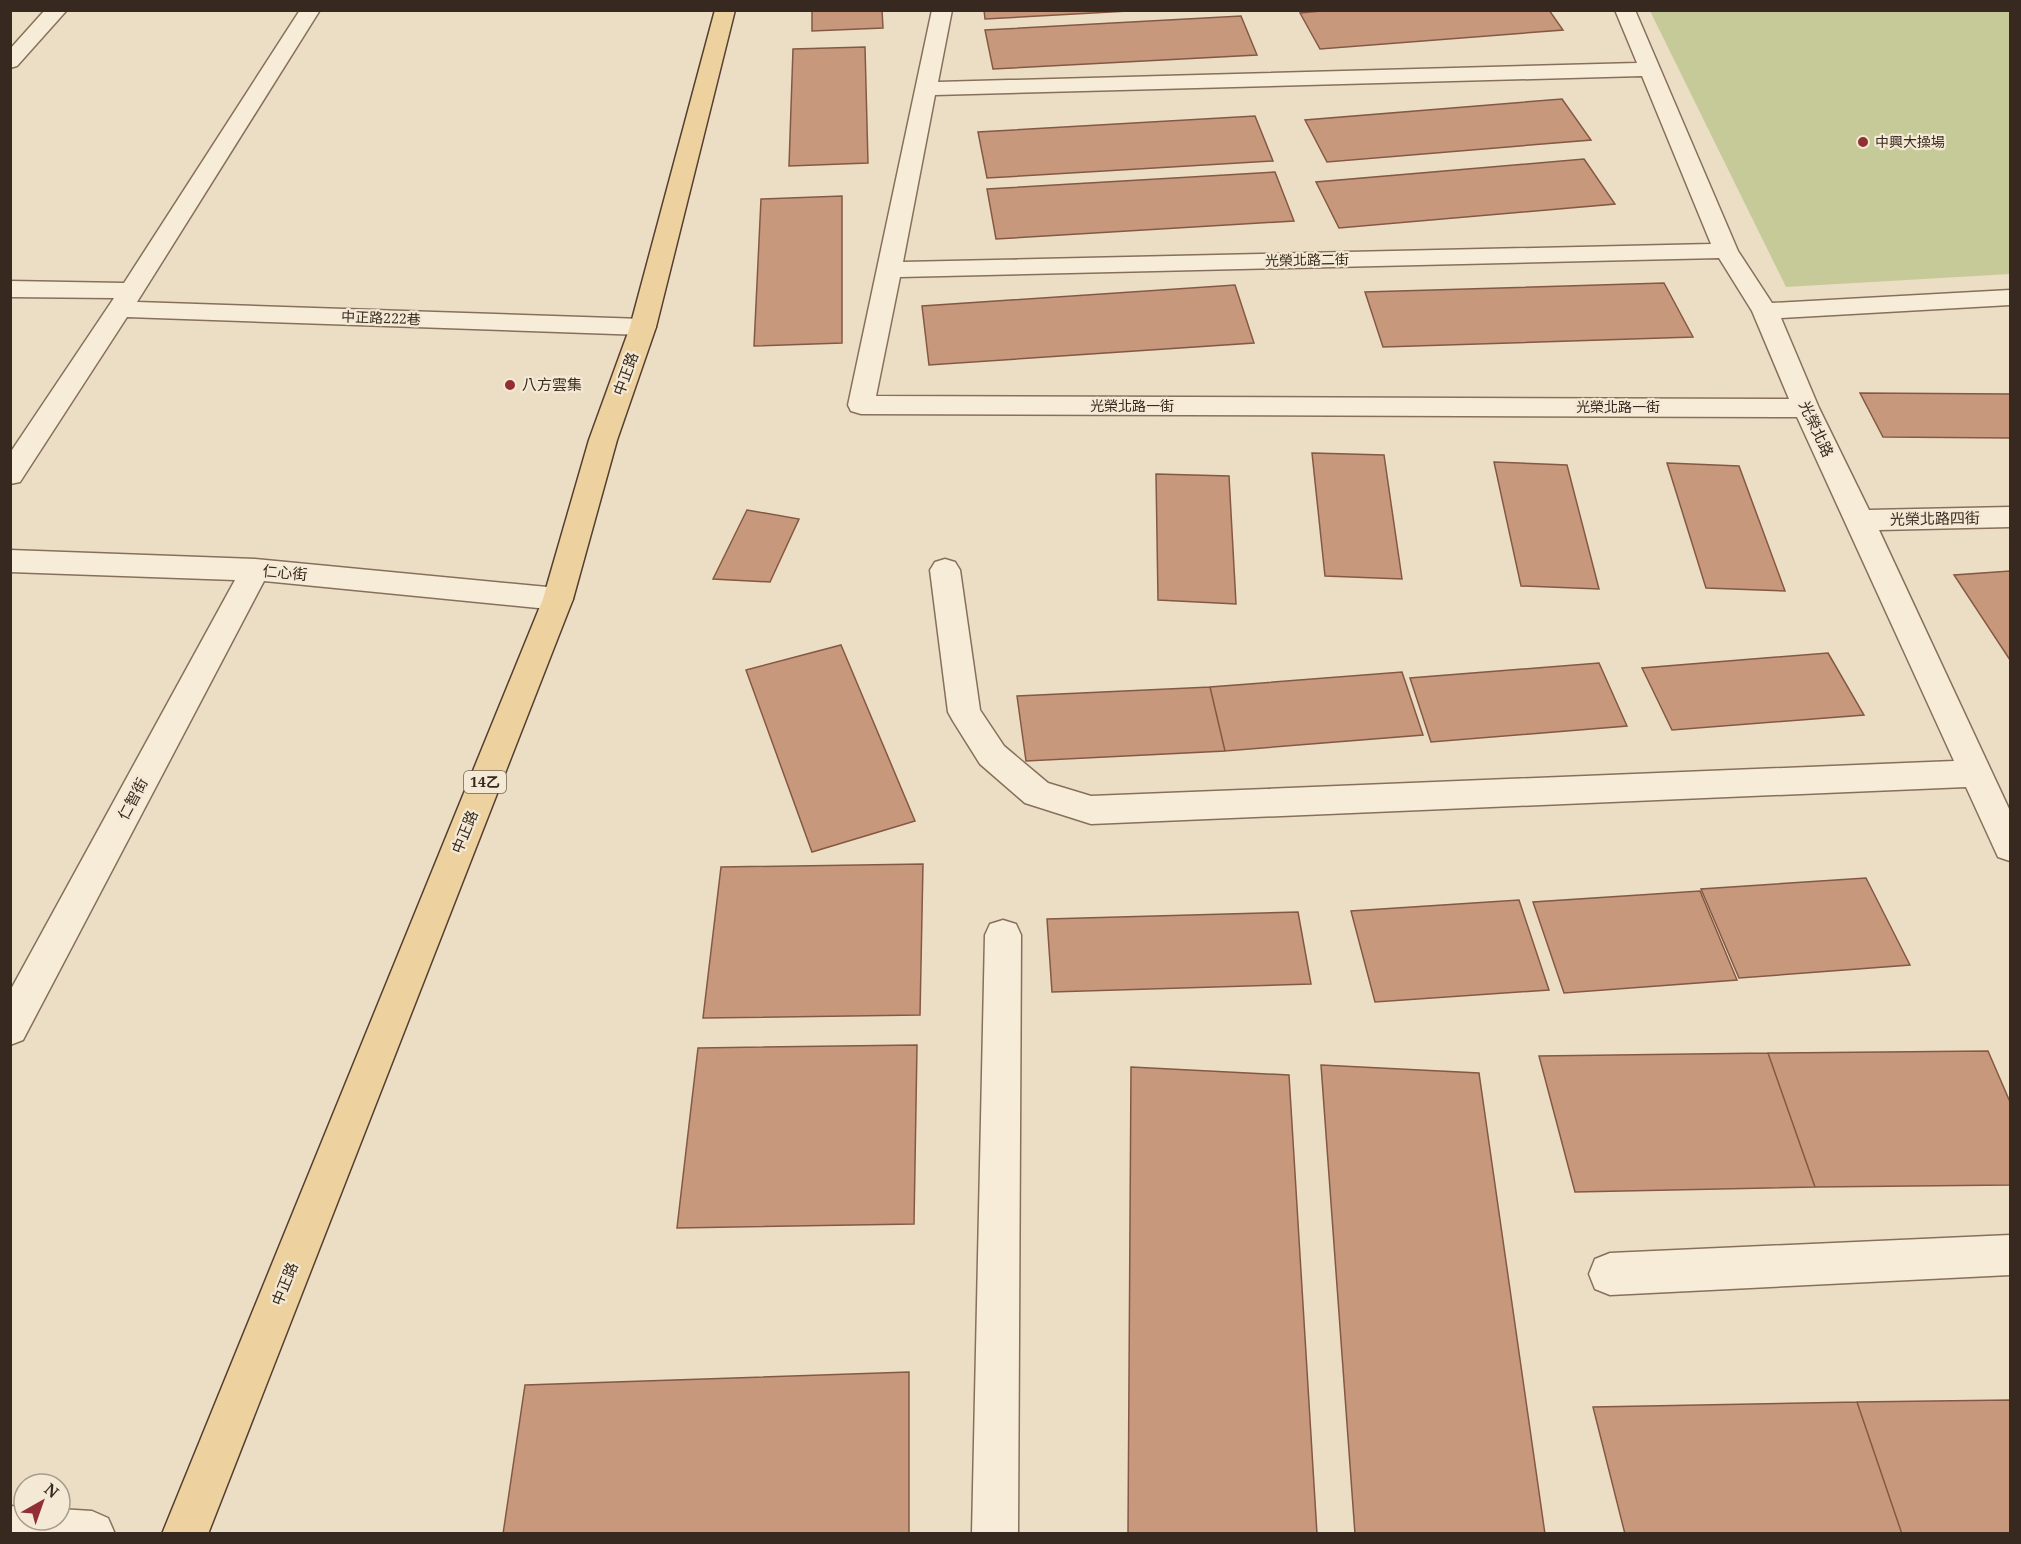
<svg xmlns="http://www.w3.org/2000/svg" width="2021" height="1544" font-family="'Noto Serif','Noto Sans TC',serif">
	<rect width="100%" height="100%" fill="#ecdec5"/>
	<path fill="#c6ca99" d="M1650 11H2010V274L1786 287Z"/>
	<path fill="#c8987c" stroke="#845943" stroke-width="1.5" d="M812 10H882L883 28 812 31Z
		M984 10H1147L985 19Z
		M1332 10H1549L1563 30 1320 49 1300 13Z
		M1241 16 1257 55 993 69 985 30Z
		M865 47 868 163 789 166 793 49Z
		M1562 99 1591 140 1327 162 1305 120Z
		M1255 116 1273 161 987 178 978 132Z
		M1584 159 1615 204 1339 228 1316 182Z
		M1275 172 1294 221 996 239 987 189Z
		M842 196V343L754 346 761 199Z
		M1664 283 1693 337 1383 347 1365 292Z
		M1235 285 1254 343 929 365 922 306Z
		M1860 393 2010 394V438L1883 437Z
		M1312 453 1384 455 1402 579 1325 576Z
		M1494 462 1567 465 1599 589 1521 586Z
		M1667 463 1739 466 1785 591 1706 588Z
		M1156 474 1229 476 1236 604 1158 600Z
		M747 510 799 519 770 582 713 579Z
		M2010 571V660L1954 575Z
		M841 645 915 821 812 852 746 670Z
		M1828 653 1864 715 1672 730 1642 668Z
		M1599 663 1627 726 1431 742 1410 678Z
		M1402 672 1423 735 1225 751 1210 687Z
		M1210 687 1225 751 1026 761 1017 696Z
		M923 864 920 1015 703 1018 721 867Z
		M1866 878 1910 965 1739 978 1701 889Z
		M1700 891 1737 980 1564 993 1533 902Z
		M1519 900 1549 990 1375 1002 1351 911Z
		M1298 912 1311 984 1052 992 1047 919Z
		M917 1045 914 1224 677 1228 698 1048Z
		M1988 1051 2010 1102V1185L1815 1187 1768 1053Z
		M1768 1053 1815 1187 1575 1192 1539 1056Z
		M1321 1065 1479 1073 1545 1534H1355Z
		M1131 1067 1289 1075 1317 1534H1128Z
		M909 1372V1534H503L525 1385Z
		M2010 1400V1534H1902L1857 1402Z
		M1857 1402 1902 1534H1625L1593 1407Z"/>
	<g fill="none" stroke-linecap="round" stroke-linejoin="round">
		<g stroke="#86705c" stroke-width="3">
			<path id="minor" d="M45 10H67L17 66 10 68V49Z
				M300 10H320L137 302 643 319 652 321 656 327 652 333 643 335 127 317 20 482 10 484V453L114 298 10 297V281L124 283Z
				M932 10H952L938 82 1637 63 1615 10H1635L1738 251 1772 303 2010 290V305L1781 318 1819 408 1869 510 2010 507V527L1879 530 2010 811V861L1998 857 1966 787 1091 824 1025 803 980 764 953 721 948 712 930 570 935 562 945 559 955 562 960 570 980 710 1004 746 1048 783 1091 796 1954 761 1797 417 861 414 851 411 848 405ZM1642 76 1711 244 903 262 935 95ZM1719 258 1752 311 1789 399 876 396 900 277Z
				M10 550 255 559 558 588 569 591 573 599 569 607 558 610 264 581 23 1040 10 1045V991L235 580 10 572Z
				M1003 920 1016 924 1021 935 1018 1534H972L985 935 990 924Z
				M2010 1235V1275L1610 1295 1595 1289 1589 1274 1595 1259 1610 1253Z
				M10 1506 24 1507V1520H60V1509L92 1511 108 1518 115 1534H10Z"/>
		</g>
		<g stroke="#543f30" stroke-width="3">
			<path id="major" d="M715 10H735L656 327 617 440 573 599 208 1534H162L543 599 589 440 630 327Z"/>
		</g>
		<use href="#minor" fill="#f7ecd8" fill-rule="evenodd"/>
		<use href="#major" fill="#edd19e" fill-rule="evenodd"/>
	</g>
	<g fill="#922f34" stroke="#f4e9d4" stroke-width="2">
		<circle cx="1863" cy="142" r="6"/>
		<circle cx="510" cy="385" r="6"/>
	</g>
	<g text-anchor="middle" stroke-width="4.5" stroke-linejoin="round" paint-order="stroke">
		<g font-size="14" fill="#37291f" stroke="#f4e9d4" text-anchor="start">
			<text x="1875" y="147">中興大操場</text>
		</g>
		<g font-size="14" fill="#37291f" stroke="#f4e9d4">
			<text transform="translate(1307 260) rotate(-1)" y="5">光榮北路二街</text>
			<text transform="translate(381 318) rotate(2)" y="5">中正路222巷</text>
			<text x="1132" y="411">光榮北路一街</text>
			<text x="1618" y="412">光榮北路一街</text>
		</g>
		<rect fill="#f4e9d4" stroke="#706355" stroke-width="1.5" x="464" y="771" width="42" height="22" rx="4.5"/>
		<g font-size="14" font-weight="bold" fill="#37291f">
			<text x="485" y="787">14乙</text>
		</g>
		<g font-size="15" fill="#37291f" stroke="#f4e9d4">
			<text transform="translate(626 374) rotate(-70)" y="5">中正路</text>
			<text transform="translate(1816 429) rotate(65)" y="5">光榮北路</text>
			<text transform="translate(1935 519) rotate(-1)" y="5">光榮北路四街</text>
			<text transform="translate(285 573) rotate(5)" y="5">仁心街</text>
			<text transform="translate(133 799) rotate(-62)" y="5">仁智街</text>
			<text transform="translate(465 832) rotate(-68)" y="5">中正路</text>
			<text transform="translate(285 1284) rotate(-68)" y="5">中正路</text>
		</g>
		<g font-size="15" fill="#37291f" stroke="#f4e9d4" text-anchor="start">
			<text x="522" y="390">八方雲集</text>
		</g>
	</g>
	<rect width="2021" height="1544" fill="none" stroke="#37291f" stroke-width="24"/>
	<g transform="translate(42 1502) rotate(40)"><circle r="28" fill="#f4e9d4" stroke="#a89c8c" stroke-width="1.5"/>
	<path d="M0-4.5L10 22L0 15L-10 22Z" fill="#922f34"/>
	<text y="-9" font-size="16" font-weight="bold" text-anchor="middle" fill="#37291f">N</text>
	</g>
</svg>
